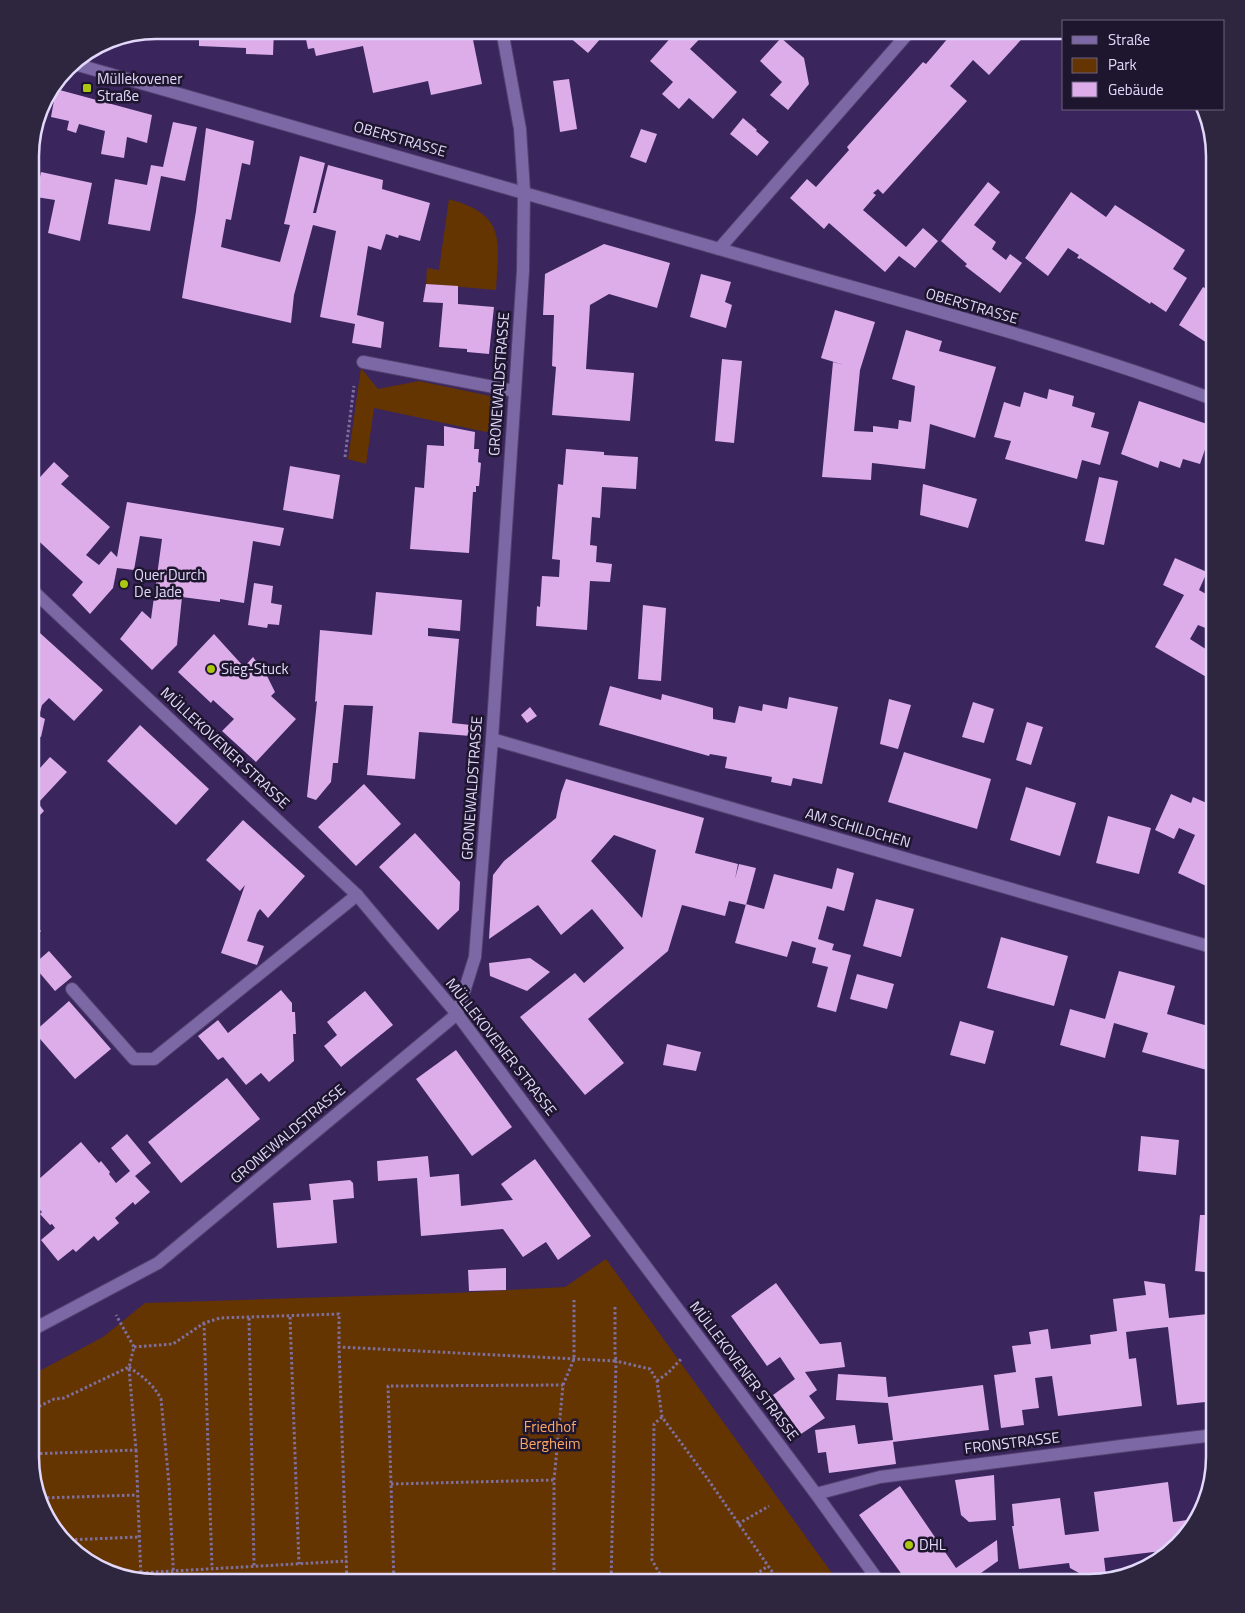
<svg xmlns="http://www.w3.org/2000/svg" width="1245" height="1613" font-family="'Titillium Web',sans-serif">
	<rect width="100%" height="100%" fill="#3a255c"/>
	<path fill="#653501" d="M449 199C506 215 499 239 496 290L426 284 427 268 439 270Z
		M361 368 378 389 419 381 495 397 491 433 374 408 366 464 348 459Z
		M606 1259 839 1583H155L93 1566 51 1527 30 1457V1376L103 1337 145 1303 455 1293 565 1287Z"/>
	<path fill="#dcade8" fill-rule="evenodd" d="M199 30H274L273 55 246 54V48L199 46Z
		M310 30H396L398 40 419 35 418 30H471L482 84 431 95 428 81 373 93 363 46 316 56 314 48 308 49 305 34 311 33Z
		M561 30H608L588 53Z
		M656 30H708L690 49 737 92 713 119 689 98 679 109 662 94 673 82 650 61 674 34 672 33 667 39Z
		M952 30H1030L989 75 973 60 950 86 967 101 883 194 878 189 873 193 876 195 863 210 906 247 923 228 938 241 915 268 899 256 885 272 829 223 824 229 790 198 807 179 816 187 849 150 847 147 923 62 926 64 938 50 948 38 947 36Z
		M781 38 804 58 809 84 788 110 770 95 782 82 760 61Z
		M569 79 577 129 560 132 553 81Z
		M56 89 152 115 147 143 127 137 124 158 101 154 105 131 79 124 76 133 67 130 69 121 51 117Z
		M743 118 757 130 756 131 769 142 757 156 730 134Z
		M173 122 197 127 185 181 161 176 150 231 108 224 115 179 147 185 151 165 163 167Z
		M206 128 254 141 250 165 242 163 231 220 226 219 221 247 280 262 290 225 284 224 300 156 325 163 313 213H316L328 165 383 180 382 189 430 203 420 241 399 235 398 238 386 234 381 250 368 246 357 315 384 322 381 348 352 343 355 324 320 317 336 231 313 225 294 295 291 323 182 298 196 211Z
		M641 129 657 134 646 163 630 157Z
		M32 139 40 140 35 164 30 163V147Z
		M41 172 92 183 80 241 48 233 55 200 36 197Z
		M988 182 1000 192 974 225 996 242 992 249 1006 260 1010 254 1022 263 1000 293 965 266 967 264 941 241Z
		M1071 192 1106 217 1115 205 1185 250 1173 269 1187 278 1166 312 1151 302 1150 304 1080 258V259L1077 258 1079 255 1068 248 1048 276 1025 258Z
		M604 244 670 263 657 308 609 294 590 305 586 369 634 373 630 421 552 415 556 367 552 366 554 315H543L545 274Z
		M701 274 731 282 725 302 732 305 726 328 690 317Z
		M426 284 458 286V304L494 307 489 354 467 352V349L439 347 443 303 423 302Z
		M1203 287 1215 294V348L1179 325Z
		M835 310 875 322 860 370 854 431 873 432V426L898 429 899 420 911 422 915 386 892 379 906 330 942 341 939 351 996 367 975 438 930 424 925 469 872 463 871 480 822 477 833 362 844 365 821 358Z
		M722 359 742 361 734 443 715 441Z
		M1049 389 1074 396 1072 406 1095 413 1091 427 1109 432 1100 465 1082 460 1077 479 1005 459 1011 441 994 437 1004 402 1020 407 1024 392 1047 399Z
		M1139 401 1213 426 1200 464 1183 459 1180 468 1160 461 1158 468 1121 454Z
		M30 408 38 426 30 436Z
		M444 426 475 432 474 449H479L478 462 481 463 479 486H476V492H473L469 553 410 549 415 487 424 488 427 445 444 446Z
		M566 449 604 452V455L638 457 636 489 602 487 600 518 592 517 590 545 597 546 596 562 612 564 610 582 590 581 587 630 536 626 537 606 540 607 542 576 559 577 560 560 552 559 558 484 563 485Z
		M54 462 69 476 61 484 110 527 86 555 99 565 111 551 117 557 127 502 284 528 280 546 253 541 244 603 220 599V602L182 597 177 645 152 670 120 639 142 611 151 619 162 539 140 536 134 570 117 568 113 588 90 614 72 595 83 582 30 533V488Z
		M290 466 340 475 333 519 283 510Z
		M1099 477 1118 481 1104 545 1085 541Z
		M923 484 977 499 968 528 920 515Z
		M1175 558 1207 572 1199 590 1213 598 1212 601 1215 603V632L1198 625 1190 639 1215 655V682L1155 647 1184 595 1163 585Z
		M254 583 273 586 271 603 282 605 279 625 268 624 267 628 248 625Z
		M376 592 462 600 460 631 428 628V636L459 639 452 723 471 725V736L419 732 415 779 367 775 373 706 344 705 338 763H333L331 782 316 800 307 797 317 701 315 702 320 630 372 635Z
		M643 605 666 608 661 681 638 679Z
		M30 624 103 690 74 721 49 698 42 705 39 716 45 719 41 737 35 735 31 750Z
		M214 634 244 667 253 657 266 674 275 692 271 696 296 719 256 762 222 731 234 719 213 700 211 703 178 672Z
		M610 686 661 700 662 694 713 708V719L735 723 739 706 762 711 763 704 787 709 789 697 838 707 822 784 793 778 791 786 771 782 772 777 725 768 727 757 710 754 709 756 691 751 599 725Z
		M889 699 911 705 898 749 880 744Z
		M973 702 994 709 984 743 962 737Z
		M1215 702V715L1209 712Z
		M530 707 537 716 527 723 521 715Z
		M1027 722 1043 727 1031 765 1016 760Z
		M140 725 209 789 176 825 107 761Z
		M904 752 991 779 977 829 888 802Z
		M50 757 67 772 38 803 44 811 30 825V779Z
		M566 779 704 818 695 853 738 864 735 879 739 864 756 868 746 905 729 901 725 916 682 905 668 951 588 1019 624 1063 585 1095 520 1017 575 973 584 983 624 948 592 909 561 935 538 905 489 939 493 875 504 861 556 818 561 793ZM614 835 656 850 642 918 591 861Z
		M364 784 401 824 356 866 318 827Z
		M1026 787 1076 803 1060 856 1010 840Z
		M1171 794 1191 803 1193 797 1209 804 1210 801 1215 803V890L1178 873 1195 835 1179 828 1174 839 1155 830Z
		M1108 816 1151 828 1139 874 1096 863Z
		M243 820 305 876 268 918 260 909 257 913 247 941 264 946 257 965 221 953 245 885 240 891 206 860Z
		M415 833 460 882 459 910 438 930 379 867Z
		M837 868 854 873 844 911 827 906 818 939 834 944 832 950 851 955 836 1012 817 1007 828 967 812 963 816 948 792 941 787 957 735 943 746 904 764 909 774 874 832 889Z
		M876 899 914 909 901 957 863 946Z
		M30 919 41 931 30 941Z
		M1001 937 1068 956 1054 1006 987 988Z
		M49 951 72 977 55 991 33 965Z
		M530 958 550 972 527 991 490 976 489 963Z
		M1119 971 1175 986 1167 1014 1215 1028 1214 1072 1142 1052 1148 1033 1114 1023 1105 1058 1060 1045 1070 1009 1105 1019Z
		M857 974 894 984 887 1009 850 999Z
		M281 990 292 1003V1012H295L296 1034H293L294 1061 269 1082 261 1073 246 1085 223 1057 218 1060 198 1036 218 1020 228 1033Z
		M365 991 393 1025 341 1067 324 1046 337 1035 327 1022Z
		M69 1001 111 1049 75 1079 34 1032Z
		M960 1021 994 1031 985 1064 950 1055Z
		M667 1044 701 1052 696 1071 663 1065Z
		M456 1050 512 1127 472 1156 416 1079Z
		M227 1078 260 1119 181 1183 148 1142Z
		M127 1134 151 1163 135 1176 150 1192 135 1205 133 1202 115 1218 119 1223 98 1241 94 1236 76 1252 73 1249 58 1261 41 1240 55 1228 52 1224 50 1225 40 1214 42 1212 30 1199V1187L81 1142 99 1163 101 1161 110 1172 109 1174 116 1183 130 1171 111 1148Z
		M1141 1136 1179 1140 1176 1175 1138 1171Z
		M428 1156 430 1177 459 1174 461 1206 513 1200 501 1184 535 1159 591 1236 558 1260 546 1242 523 1257 503 1229 421 1236 417 1178 378 1181 377 1161Z
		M1212 1161H1215V1273L1195 1271 1200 1215H1207Z
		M350 1180 353 1183 354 1198 333 1200 337 1243 277 1248 273 1203 311 1200 309 1184Z
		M506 1268V1290L469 1291 468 1270Z
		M1144 1281 1165 1284 1169 1318 1208 1314 1212 1343H1215V1401L1177 1405 1168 1327 1150 1329 1126 1332 1129 1359 1136 1358 1142 1406 1058 1416 1052 1376 1035 1378 1039 1408 1022 1410 1024 1425 1001 1428 994 1375 1016 1372 1012 1346 1031 1344 1029 1332 1048 1329 1051 1349 1091 1344 1090 1335 1117 1331 1113 1299 1146 1295Z
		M776 1283 820 1344 841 1342 845 1367 805 1372 817 1390 809 1396 825 1418 801 1434 773 1395 795 1379 780 1357 767 1366 731 1316Z
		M838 1374 886 1377 888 1397 983 1385 989 1430 893 1442 896 1464 829 1473 826 1452 818 1453 815 1430 855 1425 858 1444 893 1440 888 1403 836 1400Z
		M994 1475 996 1520 969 1522 961 1515 955 1480Z
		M1168 1482 1173 1522 1194 1519V1524L1170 1550 1104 1558 1106 1575 1088 1578 1070 1568 1069 1563 1019 1569 1012 1526H1014L1012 1504 1060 1498 1065 1535 1099 1531 1094 1492Z
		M900 1486 956 1568 997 1540 998 1561 971 1580 973 1583H908L859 1515Z"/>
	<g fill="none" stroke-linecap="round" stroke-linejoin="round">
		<g stroke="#544070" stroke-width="14">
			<path id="lane" d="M719 249 911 30
				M363 362 515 391
				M72 989 134 1059H154L357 895"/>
		</g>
		<g stroke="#544070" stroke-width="14">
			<path id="street" d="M71 63C304 129 536 196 768 263 917 306 1069 345 1215 400
				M30 588 357 895 457 1014 816 1494 880 1583
				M492 739 1215 948
				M30 1331 158 1263 457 1014 475 957 492 739 523 271 524 191 520 129 502 30
				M816 1494 880 1477 1129 1445 1215 1435"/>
		</g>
		<path stroke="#7f6f9d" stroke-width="3" stroke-dasharray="2.5 2.5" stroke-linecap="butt" d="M345 457 354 386
			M290 1317 299 1564
			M249 1318 254 1566
			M204 1323 212 1568
			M134 1347 173 1344 204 1323 220 1318 339 1314V1347
			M129 1367C143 1377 153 1384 161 1399L169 1484 174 1583
			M657 1381 669 1372 682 1358
			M563 1385 574 1359V1300
			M30 1411 54 1399 64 1398 129 1367 134 1347 116 1315
			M662 1417 654 1424 652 1560 665 1583
			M136 1450 141 1579
			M30 1454 136 1450 129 1368
			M391 1484 554 1480
			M42 1498 137 1495
			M738 1524 769 1506
			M65 1540 139 1537
			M121 1574 347 1561
			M347 1583 339 1347 616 1361 615 1353V1306
			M394 1583 388 1386 563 1385 554 1480V1583
			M611 1583 616 1361 650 1369 657 1381 662 1417 707 1478 780 1583
			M743 1583 768 1566"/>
		<use href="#lane" stroke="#7c68a5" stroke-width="12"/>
		<use href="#street" stroke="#7c68a5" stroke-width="12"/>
	</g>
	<g fill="#acc611" stroke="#1e152e" stroke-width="2">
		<rect x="82" y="83" width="10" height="10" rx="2.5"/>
		<circle cx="124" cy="584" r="5"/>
		<circle cx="211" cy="669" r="5"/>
		<circle cx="909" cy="1545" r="5"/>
	</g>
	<g text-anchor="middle" stroke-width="5" stroke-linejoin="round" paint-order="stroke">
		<g font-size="15" fill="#e2d8fa" stroke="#1e152e" text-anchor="start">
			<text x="97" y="84">Müllekovener<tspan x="97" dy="17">Straße</tspan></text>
			<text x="134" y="580">Quer Durch<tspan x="134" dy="17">De Jade</tspan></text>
			<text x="221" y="674">Sieg-Stuck</text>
			<text x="919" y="1550">DHL</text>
		</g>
		<g font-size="15" fill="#e2d8fa" stroke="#1e152e">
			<text transform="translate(400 139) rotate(16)" y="5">OBERSTRASSE</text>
			<text transform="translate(972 306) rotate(16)" y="5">OBERSTRASSE</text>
			<text transform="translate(499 384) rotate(-86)" y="5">GRONEWALDSTRASSE</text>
			<text transform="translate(225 748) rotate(43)" y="5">MÜLLEKOVENER STRASSE</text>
			<text transform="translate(472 788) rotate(-86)" y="5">GRONEWALDSTRASSE</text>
			<text transform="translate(858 828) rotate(16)" y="5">AM SCHILDCHEN</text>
			<text transform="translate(501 1047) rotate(52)" y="5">MÜLLEKOVENER STRASSE</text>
			<text transform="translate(288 1134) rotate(-40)" y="5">GRONEWALDSTRASSE</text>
			<text transform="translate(744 1371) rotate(53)" y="5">MÜLLEKOVENER STRASSE</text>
			<text transform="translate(1012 1443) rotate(-7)" y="5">FRONSTRASSE</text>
		</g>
		<g font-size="15" fill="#fea962" stroke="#1e152e">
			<text x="550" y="1432">Friedhof<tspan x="550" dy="17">Bergheim</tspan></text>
		</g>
	</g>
	<path d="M0 0H1245V1613H0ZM156 39H1089A117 117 0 0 1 1206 156V1457A117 117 0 0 1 1089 1574H156A117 117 0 0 1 39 1457V156A117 117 0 0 1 156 39Z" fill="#2e253e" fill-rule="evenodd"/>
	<path fill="none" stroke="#e2d8fa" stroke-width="2.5" d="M156 39H1089A117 117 0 0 1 1206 156V1457A117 117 0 0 1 1089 1574H156A117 117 0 0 1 39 1457V156A117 117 0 0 1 156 39Z"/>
	<rect x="1062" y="20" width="162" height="90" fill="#1e152e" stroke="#6c6380"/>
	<rect x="1072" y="36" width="25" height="8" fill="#7c68a5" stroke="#6c6380"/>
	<text x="1108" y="45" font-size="15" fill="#e2d8fa">Straße</text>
	<rect x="1072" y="58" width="25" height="15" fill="#653501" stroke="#6c6380"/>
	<text x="1108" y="70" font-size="15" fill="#e2d8fa">Park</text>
	<rect x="1072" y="82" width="25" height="15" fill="#dcade8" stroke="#6c6380"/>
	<text x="1108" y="95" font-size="15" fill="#e2d8fa">Gebäude</text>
</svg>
